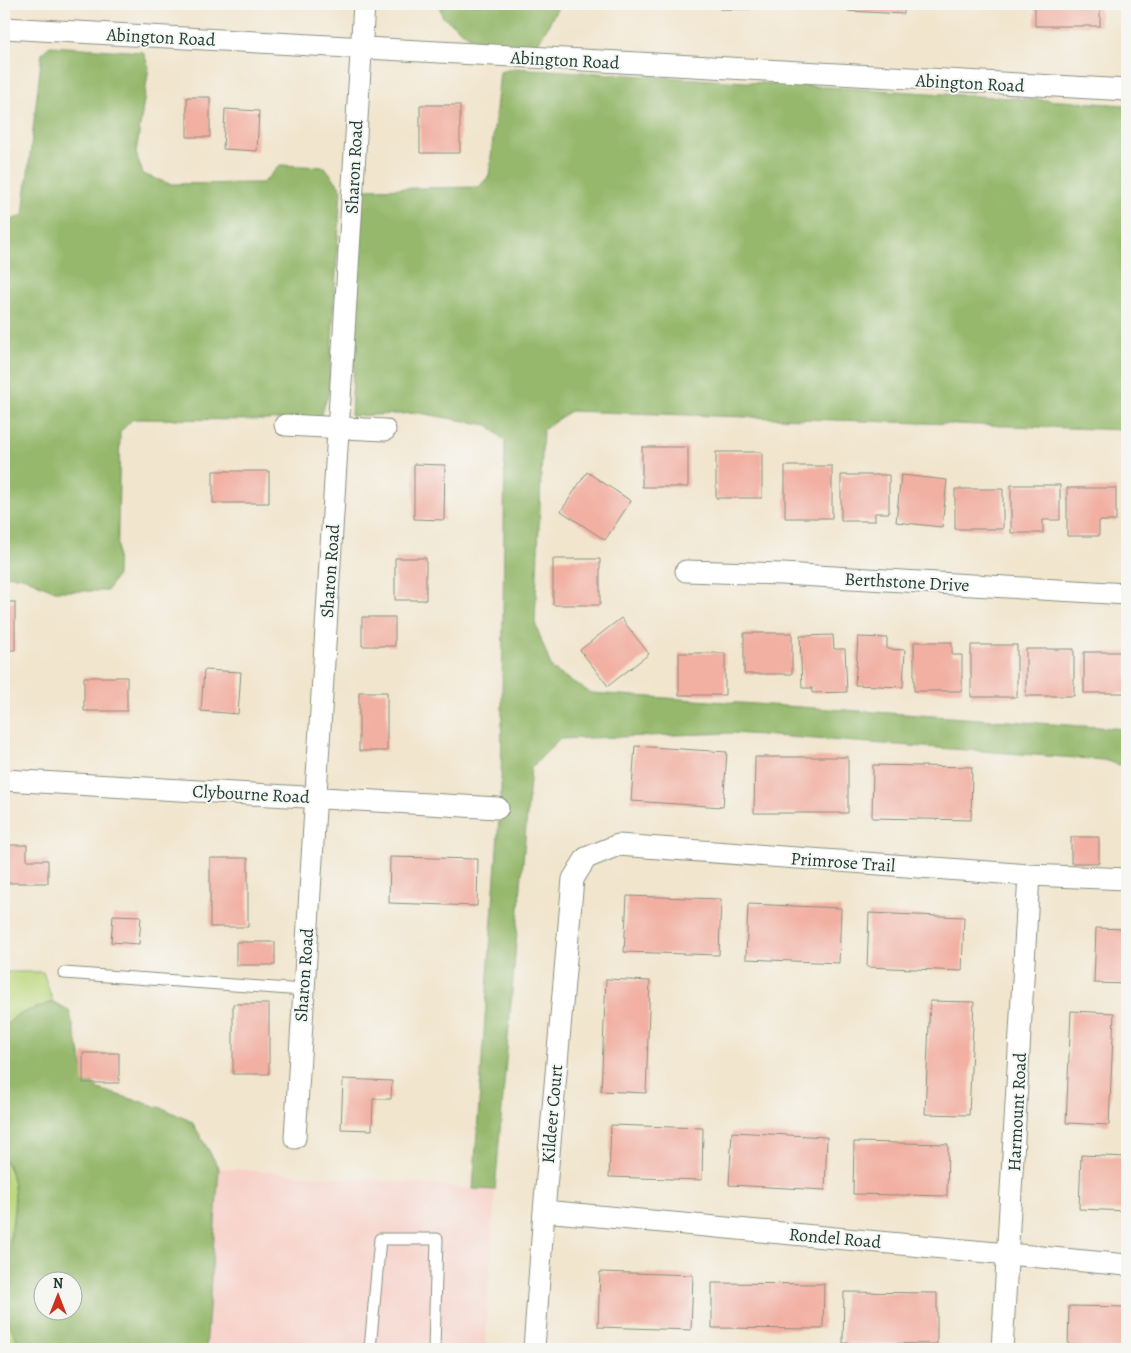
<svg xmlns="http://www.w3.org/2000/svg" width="1131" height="1353" font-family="Alegreya,serif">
	<rect width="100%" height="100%" fill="#f6f6f2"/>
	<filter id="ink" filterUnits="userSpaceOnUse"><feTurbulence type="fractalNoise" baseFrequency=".02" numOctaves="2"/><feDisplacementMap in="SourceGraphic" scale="10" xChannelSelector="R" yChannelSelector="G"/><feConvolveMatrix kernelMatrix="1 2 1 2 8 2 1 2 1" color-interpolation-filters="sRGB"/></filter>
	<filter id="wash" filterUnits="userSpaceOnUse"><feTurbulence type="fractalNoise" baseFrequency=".0096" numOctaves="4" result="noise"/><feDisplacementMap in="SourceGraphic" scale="20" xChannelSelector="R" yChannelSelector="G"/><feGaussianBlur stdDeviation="1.12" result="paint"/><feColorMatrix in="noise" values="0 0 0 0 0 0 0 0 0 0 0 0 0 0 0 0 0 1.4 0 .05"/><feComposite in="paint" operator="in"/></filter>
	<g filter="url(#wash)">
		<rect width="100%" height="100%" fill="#f1e5cd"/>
		<path fill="#f7d1c9" d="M219 1168 495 1190 485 1349H206Z"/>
		<path fill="#bcd77c" stroke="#6e8a58" d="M4 972H43L53 1002 17 1015 4 1027Z
			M4 1159C25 1188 9 1233 4 1266Z
			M4 1295V1308L21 1349H4Z"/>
		<path fill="#95b86c" stroke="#5a7a50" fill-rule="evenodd" d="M440 4H560L536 47 493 46 472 39 442 16Z
			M50 46 143 52 149 67 136 153 143 174 170 184 263 183 280 165 325 167 341 188 329 392 320 418 265 420 133 419 120 432 117 575 107 591H55L23 577 4 575V218L9 221 23 215 42 53Z
			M513 68 1127 105V430L570 411 543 430 535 623 552 669 591 693 1127 729V767L1103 760 733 733 559 739 531 768 495 1190 473 1189 501 791 505 441 488 425 419 413 351 416 363 189 479 187 489 176 500 72Z
			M53 1002 69 1010 85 1074 98 1089 165 1109 192 1122 219 1168 206 1349H21C16 1336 6 1320 4 1306 0 1262 30 1194 4 1159V1027L17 1015ZM42 1280H72V1310H42Z"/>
		<g id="blocks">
			<path fill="#f2b0a3" d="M720 4H751V9H720Z
				M848 4H904V14L848 11Z
				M1035 4H1100V26H1035Z
				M187 97H210V137H187Z
				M420 105H460V153H420Z
				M225 109 259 111 257 151 223 149Z
				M642 447H688V487H642Z
				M716 452H762V498H716Z
				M414 464 445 465 444 520 414 519Z
				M785 466H832V518H785Z
				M213 471H269V503H213Z
				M587 472 631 501 605 540 561 511Z
				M841 475H889V513H875V521H841Z
				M901 475 947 480 942 527 896 522Z
				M1011 485H1060V520H1043V533H1011Z
				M1067 488H1116V521H1099V536H1067Z
				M955 489H1003V529H955Z
				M1125 499H1127V539H1125Z
				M395 558H426V600H395Z
				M553 559H600V605H553Z
				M4 602H15V650H4Z
				M362 617H395V646H362Z
				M621 618 649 654 608 686 580 650Z
				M744 633H792V674H744Z
				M833 635 834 649H845L847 692 812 693V688H802L800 636Z
				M858 637 887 638V649L905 650 903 687 855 685Z
				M914 642H952V655H962V691H914Z
				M971 645H1017V697H971Z
				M1026 649H1074V696H1026Z
				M1084 652H1127V693H1084Z
				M679 653H725V695H679Z
				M204 670 241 672 238 714 201 711Z
				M84 677H127V711H84Z
				M359 692H387V751H359Z
				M635 746 727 752 723 807 631 801Z
				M755 757H848V813H754Z
				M873 765 972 767 971 820 872 818Z
				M1071 837H1099V863H1071Z
				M4 845H27V860H48V883H4Z
				M390 857 478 859 477 906 389 903Z
				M210 858H248V927H210Z
				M627 896 721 899 719 955 624 952Z
				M748 904 841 908 839 963 746 959Z
				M869 913 964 917 962 971 867 967Z
				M113 915 141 916 139 944 111 942Z
				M1096 928 1127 929V984L1094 983Z
				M236 942H275V965H236Z
				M606 979 650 981 646 1093 601 1091Z
				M930 1001 974 1002 969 1115 925 1114Z
				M233 1004H269V1074H233Z
				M1071 1011 1114 1013 1109 1125 1066 1123Z
				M83 1053H119V1083H83Z
				M343 1079 392 1081 391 1099H373L372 1130 341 1129Z
				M611 1125 703 1128 702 1180 609 1177Z
				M732 1132 827 1137 825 1190 729 1185Z
				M854 1142 948 1144 947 1196 853 1194Z
				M1081 1155 1127 1157V1211L1079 1209Z
				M600 1272 693 1275 691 1330 598 1327Z
				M712 1283 824 1284 823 1329 712 1328Z
				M844 1292 937 1293V1344L843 1343Z
				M1069 1306 1127 1307V1349H1068Z"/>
		</g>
	</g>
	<g filter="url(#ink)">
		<use href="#blocks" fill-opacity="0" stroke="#889180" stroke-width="1"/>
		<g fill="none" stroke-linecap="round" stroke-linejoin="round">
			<g stroke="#889180" stroke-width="13">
				<path id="service" d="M64 973 303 990
					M370 1349 380 1239H437L434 1349"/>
			</g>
			<g stroke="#889180" stroke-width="23">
				<path id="minor" d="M4 28 1127 90
					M285 425 385 430
					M686 571 782 574 1127 594
					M4 780 498 808
					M295 1138 364 4
					M544 1211 1127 1265
					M534 1349 544 1211 573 879 586 858 618 845 1029 875 1127 879
					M1002 1349 1029 875"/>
			</g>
			<use href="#service" stroke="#fff" stroke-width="11"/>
			<use href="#minor" stroke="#fff" stroke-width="21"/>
		</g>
	</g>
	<g text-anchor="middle" stroke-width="4" stroke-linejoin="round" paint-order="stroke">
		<g font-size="18" fill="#1f3d34" stroke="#f6f6f2">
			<text transform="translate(161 37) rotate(3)" y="6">Abington Road</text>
			<text transform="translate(565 60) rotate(3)" y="6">Abington Road</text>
			<text transform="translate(970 83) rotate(3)" y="6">Abington Road</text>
			<text transform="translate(354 167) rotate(-87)" y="6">Sharon Road</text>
			<text transform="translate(330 571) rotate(-86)" y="6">Sharon Road</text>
			<text transform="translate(907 582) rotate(3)" y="6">Berthstone Drive</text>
			<text transform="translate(251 794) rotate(3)" y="6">Clybourne Road</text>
			<text transform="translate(843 862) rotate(4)" y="6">Primrose Trail</text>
			<text transform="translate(304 975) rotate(-86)" y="6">Sharon Road</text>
			<text transform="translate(1017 1112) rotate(-87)" y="6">Harmount Road</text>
			<text transform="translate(552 1114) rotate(-85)" y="6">Kildeer Court</text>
			<text transform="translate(835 1238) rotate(5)" y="6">Rondel Road</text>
		</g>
	</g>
	<rect width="1131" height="1353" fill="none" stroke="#f6f6f2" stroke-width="20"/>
	<g transform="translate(58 1296)"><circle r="24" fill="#f6f6f2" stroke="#a0aca6"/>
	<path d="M0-4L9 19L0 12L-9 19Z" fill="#c8321e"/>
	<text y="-8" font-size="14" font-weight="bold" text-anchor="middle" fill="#1f3d34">N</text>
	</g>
</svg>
